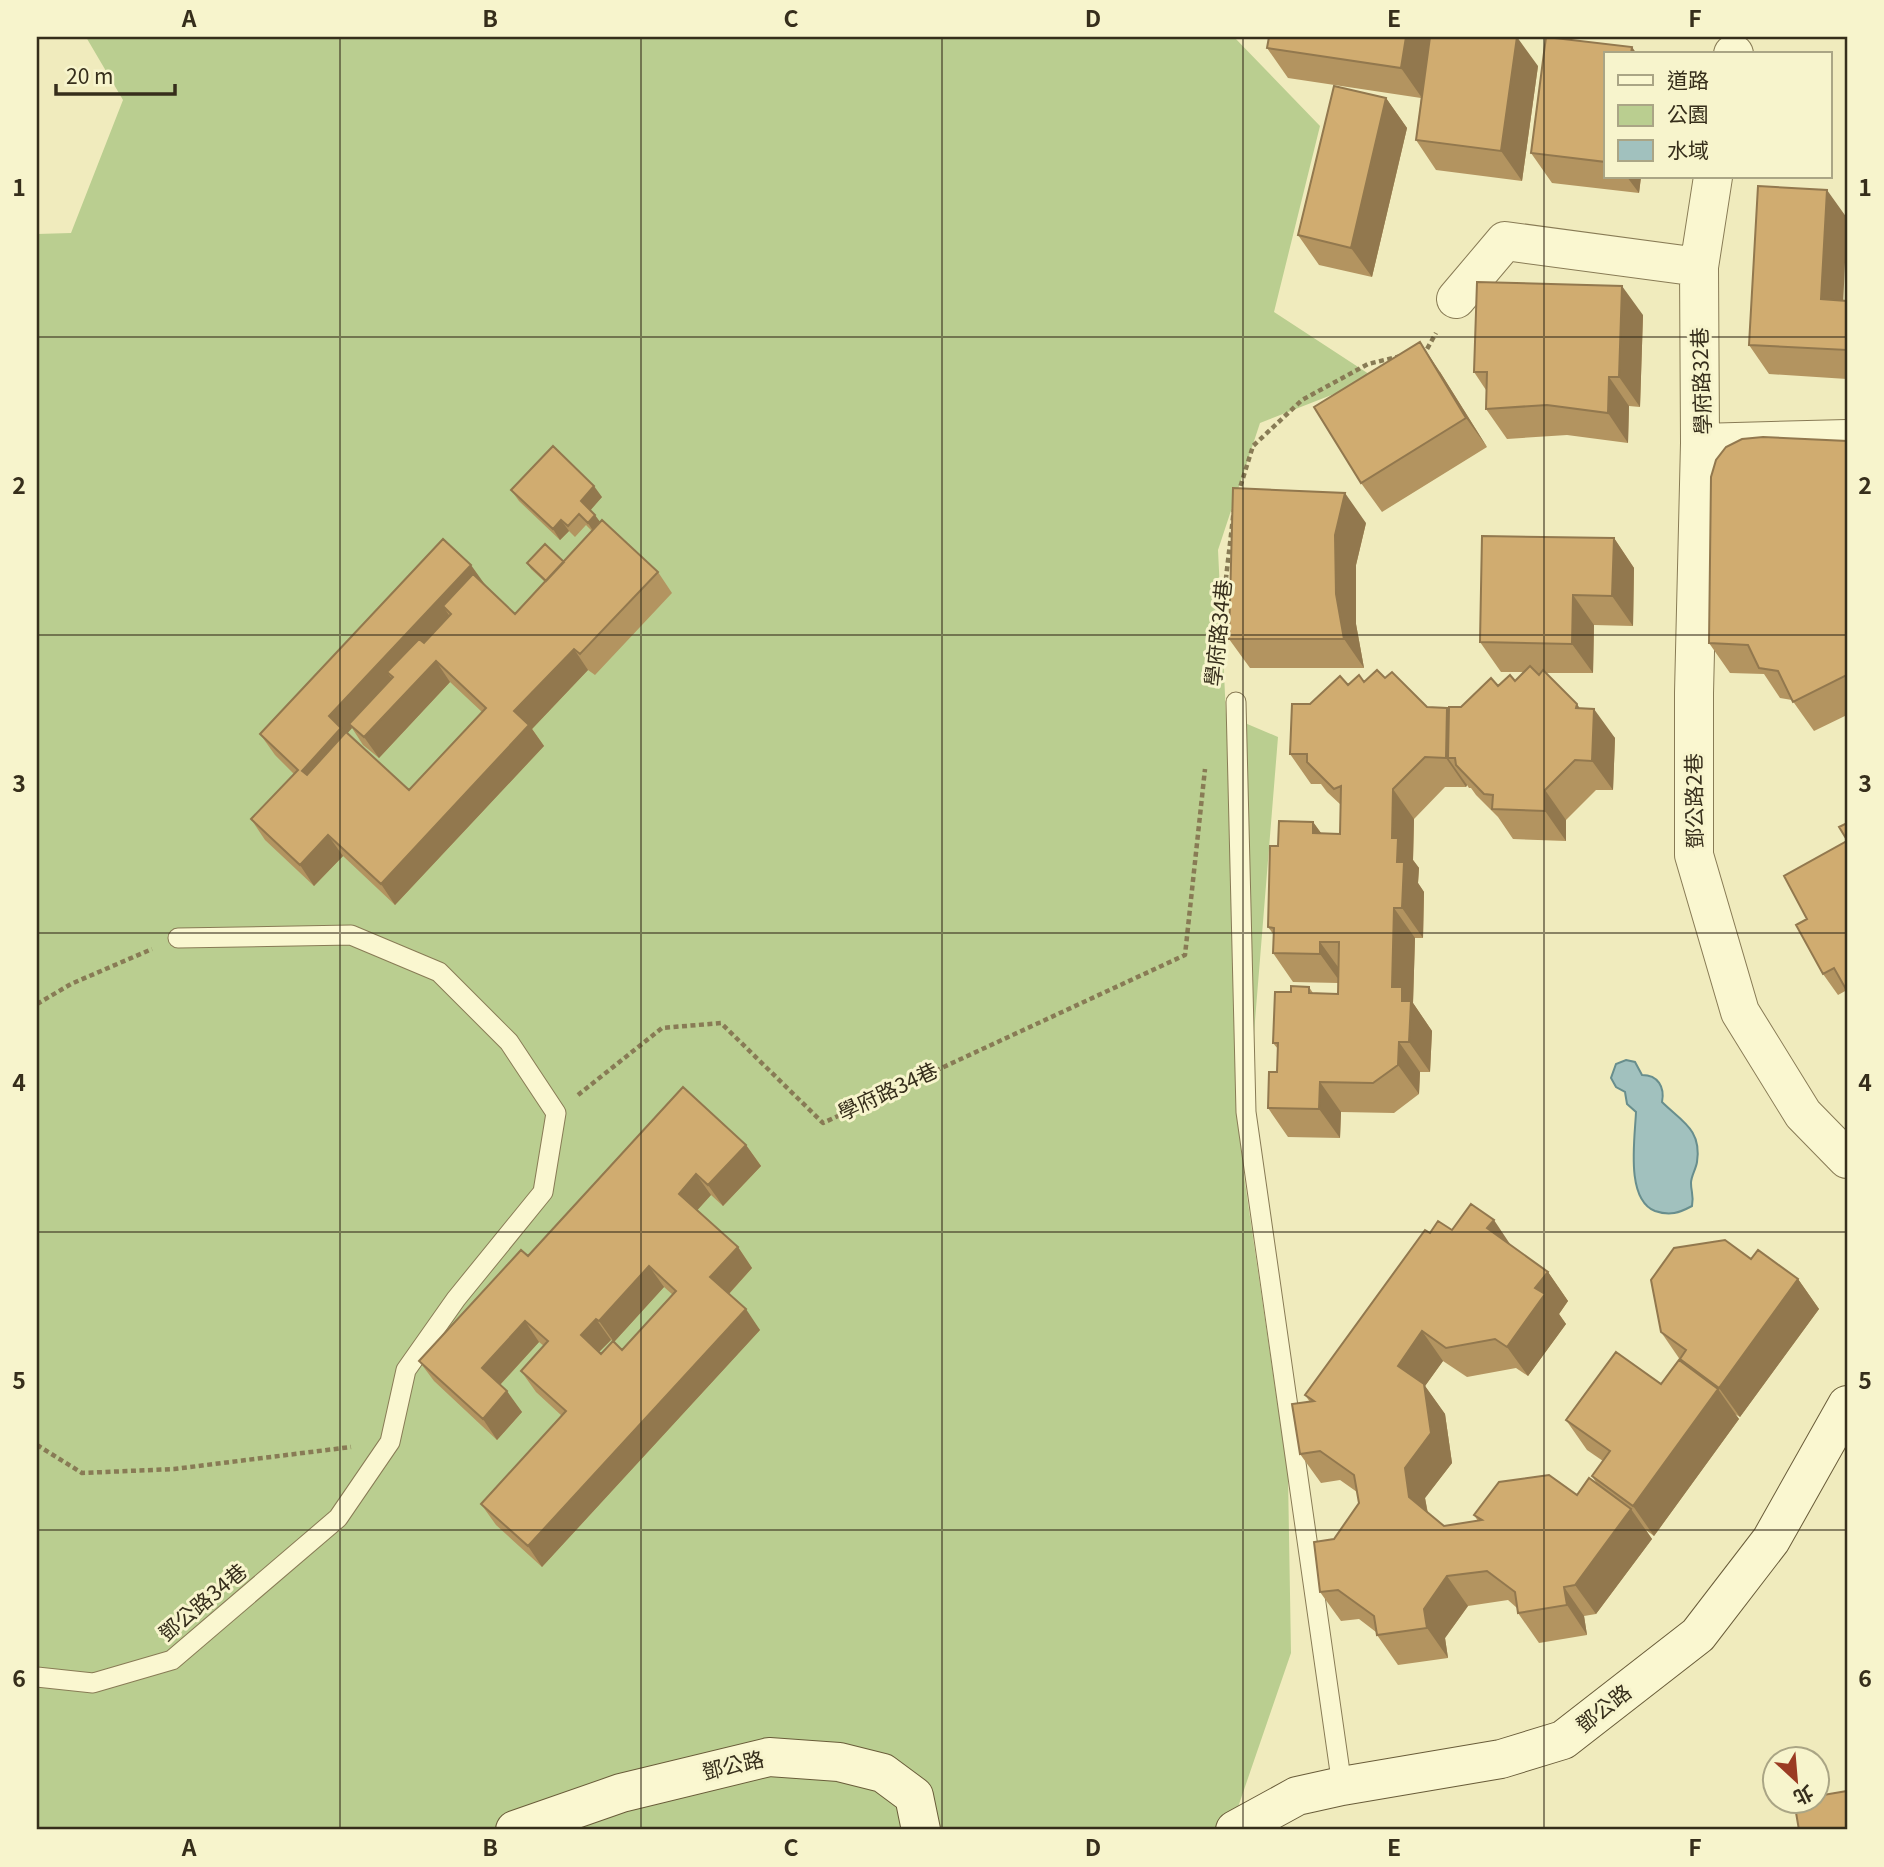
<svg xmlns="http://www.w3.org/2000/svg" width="1884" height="1867" font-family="Georgia,'Noto Sans TC',serif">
	<rect width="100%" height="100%" fill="#f0ebbd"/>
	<path fill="#bace90" d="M86 37H1234L1320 126 1274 312 1375 378 1260 423 1218 550 1226 715 1278 737 1243 1169 1288 1476 1291 1653 1236 1813 1216 1830H37V234L71 233 123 100Z"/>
	<path fill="#a1c1be" stroke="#688e8d" stroke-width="2" d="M1626 1060 1635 1062 1642 1075C1658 1075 1665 1087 1662 1102 1681 1121 1702 1129 1697 1162 1696 1169 1691 1176 1691 1183 1691 1193 1694 1194 1692 1206 1679 1213 1670 1216 1655 1211 1625 1199 1635 1138 1636 1112L1627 1104 1625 1092 1616 1087 1611 1078 1616 1064Z"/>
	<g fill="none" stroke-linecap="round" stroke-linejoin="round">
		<g stroke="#887b55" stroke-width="21">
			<path id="lane" d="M1236 702 1246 1112 1342 1786
				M37 1677 93 1683 172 1660 338 1518 390 1442 406 1370 456 1299 543 1192 556 1113 509 1042 439 972 351 935 178 938"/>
		</g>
		<g stroke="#887b55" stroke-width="40">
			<path id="street" d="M1733 54H1734
				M1713 177 1699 267 1700 443 1847 439
				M1456 299 1505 241 1699 267
				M1700 443 1694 693V855L1740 1012 1803 1114 1847 1159"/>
		</g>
		<g stroke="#695c39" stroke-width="40">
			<path id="secondary" d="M515 1830 621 1793 769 1757 839 1762 883 1773 914 1796 921 1830
				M1235 1830 1297 1796 1342 1786 1501 1759 1563 1740 1698 1635 1771 1540 1847 1405"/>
		</g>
		<path stroke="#887b55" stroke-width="4.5" stroke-dasharray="5 3.5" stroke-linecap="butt" d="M1419 351 1427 349 1436 333
			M1238 494 1253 446 1302 400 1368 364 1401 356
			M1214 681 1234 509
			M37 1004 71 984 152 949
			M578 1095 662 1028 721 1023 823 1123 1185 955 1205 769
			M37 1445 82 1473 174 1469 351 1447"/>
		<use href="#lane" stroke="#faf7d0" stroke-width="19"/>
		<use href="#street" stroke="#faf7d0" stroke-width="38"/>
		<use href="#secondary" stroke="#faf7d0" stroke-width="38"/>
	</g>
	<path fill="#b39460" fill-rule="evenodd" d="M1267 48 1538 66 1522 181 1436 170 1416 140 1421 98 1288 78Z
		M1606 54V177H1641L1639 193 1552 183 1531 153Z
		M1386 98 1407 128 1372 277 1319 265 1298 235Z
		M1843 301H1847V379L1769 374 1749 345Z
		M1643 315 1640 407 1629 406 1628 443 1567 435 1507 439 1486 409V390L1474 372Z
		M1440 372 1487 447 1382 512 1361 483Z
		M1847 441V715L1814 731 1792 700 1780 698 1764 674 1730 673 1709 643Z
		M511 490 602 497 590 510 600 522 658 572 672 593 595 675 588 670 532 729 544 746 395 905 343 856 314 886 265 840 251 819 294 774 275 755 260 734 443 539 486 586 515 614 545 582 531 569 527 563 564 562 592 531 586 525 575 537 569 531 560 540 519 501ZM450 682 482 712 409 790 347 733 352 728 363 745 379 758Z
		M1366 523 1356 565V624L1364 668H1250L1229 639Z
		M1614 538 1634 568 1633 626 1594 625 1593 673H1546L1579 708 1615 738 1613 790H1596L1566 820V841L1513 839 1498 817 1476 795 1471 788H1469L1467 785 1466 787H1445L1414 819 1413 860 1419 868 1418 883 1424 892 1423 938H1415L1413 1003 1432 1031 1430 1072H1420L1419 1094 1394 1113 1341 1112 1340 1138 1288 1137 1268 1108 1277 1072 1278 1049 1273 1043 1291 992 1309 987 1313 993 1338 994V983L1293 982 1273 953 1274 935 1268 927 1278 846 1313 822 1321 833 1340 834 1341 805 1327 792 1321 784H1311L1290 754 1310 704 1348 685 1385 678 1427 707 1449 710 1461 707 1498 686 1515 681 1523 672H1501L1480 642Z
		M1807 919 1847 990 1838 995 1823 974Z
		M746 1145 761 1166 723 1206 711 1195 697 1210 738 1247 752 1268 729 1294 760 1330 542 1567 496 1525 481 1504 562 1416 536 1392 521 1371 544 1346 539 1342 500 1385 522 1412 497 1440 434 1381 419 1361 528 1256ZM664 1287 673 1295 622 1350 601 1354 599 1352 611 1340 614 1342Z
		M1452 1230 1512 1246 1548 1272 1568 1301 1559 1314 1566 1324 1528 1376 1516 1368 1467 1377 1443 1361 1425 1386 1445 1414 1452 1463 1425 1498 1428 1513 1444 1526 1478 1521 1474 1515 1577 1495 1597 1484 1592 1476 1603 1461 1587 1450 1566 1420 1661 1384 1683 1364 1661 1332 1751 1259 1798 1279 1819 1309 1740 1417 1735 1414 1739 1419 1654 1536 1646 1530 1652 1539 1596 1614 1584 1616 1587 1635 1539 1643 1518 1613 1517 1608 1508 1600 1468 1606 1445 1638 1448 1658 1398 1665 1377 1635 1376 1632 1359 1619 1341 1621 1320 1592 1334 1539 1359 1503 1357 1492 1340 1480 1321 1483 1300 1454 1310 1402 1305 1395 1430 1233Z"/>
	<path fill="#92784e" d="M1406 37H1431L1422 98 1401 68Z
		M1517 37 1538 66 1522 181 1501 151Z
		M1632 47 1637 54H1631Z
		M1386 98 1407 128 1372 277 1351 248Z
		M1627 177H1641L1639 193Z
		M1827 190 1847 218 1842 329 1821 299Z
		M1622 286 1643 315 1640 407 1619 377Z
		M1420 342 1440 372 1487 447 1466 418Z
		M1609 377 1629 406 1628 443 1608 413Z
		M594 486 602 497 589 512 581 501Z
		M1345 493 1366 523 1356 565V624L1364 668 1344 639 1336 594 1335 535Z
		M595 515 603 526 595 534 588 523Z
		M561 520 569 531 560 540 553 529Z
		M1614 538 1634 568 1633 626 1612 596Z
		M471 565 486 586 451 614 443 606 453 621 393 677 387 672 395 683 349 724 352 728 346 735 317 792 302 771 329 716Z
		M1573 595 1594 625 1593 673 1572 644Z
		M574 649 588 670 532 729 544 746 395 905 381 884 514 711Z
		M436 661 450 682 379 758 364 737Z
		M1577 704 1593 728 1594 709 1615 738 1613 790 1592 761 1576 708Z
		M1447 708 1468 737 1455 758H1448L1467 785 1466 787 1446 758Z
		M1393 789 1414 819 1413 860 1419 868 1418 883 1424 892 1423 938 1402 908 1397 862 1392 838Z
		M1545 790 1566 820V841L1545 811Z
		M1313 822 1334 851 1313 833Z
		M328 835 343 856 314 886 300 865Z
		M1394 908 1415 938 1413 1003 1432 1031 1430 1072 1409 1042 1392 987Z
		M1320 942 1341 971V983L1320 954Z
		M1399 1042 1420 1072 1419 1094 1398 1065Z
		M1320 1082 1341 1112 1340 1138 1319 1109Z
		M746 1145 761 1166 723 1206 708 1185Z
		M696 1174 711 1195 693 1215 679 1194Z
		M1494 1220 1514 1250 1487 1228Z
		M738 1247 752 1268 725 1298 710 1277Z
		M649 1266 664 1287 614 1342 599 1321Z
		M1548 1272 1568 1301 1559 1314 1566 1324 1528 1376 1507 1347 1535 1288Z
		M1798 1279 1819 1309 1740 1417 1719 1388Z
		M746 1309 760 1330 542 1567 528 1546Z
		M596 1319 611 1340 595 1356 581 1335Z
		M525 1321 539 1342 496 1389 482 1368Z
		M1422 1331 1443 1361 1425 1386 1445 1414 1452 1463 1425 1498 1430 1527 1409 1497 1405 1468 1398 1366Z
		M1718 1389 1739 1419 1654 1536 1633 1506Z
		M507 1391 522 1412 497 1440 483 1419Z
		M1631 1509 1652 1539 1596 1614 1575 1585Z
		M1447 1576 1468 1606 1445 1638 1448 1658 1427 1628 1424 1609Z
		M1564 1587 1584 1616 1587 1635 1567 1605Z"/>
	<path fill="#d0ac70" stroke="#92784e" stroke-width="2" fill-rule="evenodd" d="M1269 37H1406L1401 68 1267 48Z
		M1430 37H1517L1501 151 1416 140Z
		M1546 37 1632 47 1631 54H1606V162L1531 153Z
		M1334 86 1386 98 1351 248 1298 235Z
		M1758 186 1827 190 1821 299 1847 301V350L1749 345Z
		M1477 282 1622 286 1619 377H1609L1608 413 1547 405 1486 409 1487 372H1474Z
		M1420 342 1466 418 1361 483 1314 407Z
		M1763 437 1847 441V675L1793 702 1778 671 1759 668 1748 645 1709 643 1711 477 1716 460 1726 447 1742 439Z
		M553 446 594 486 581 501 595 515 588 523 579 514 568 526 561 520 553 529 511 490Z
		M1233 488 1345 493 1335 535 1336 594 1344 639H1229Z
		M602 520 658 572 580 654 574 649 514 711 529 725 381 884 328 835 300 865 251 819 298 770 260 734 443 539 471 565 329 716 341 728 302 771 307 775 346 732 409 790 486 708 436 661 364 737 349 724 393 677 387 672 419 639 424 643 451 614 443 606 473 574 515 614Z
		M1482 536 1614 538 1612 596 1573 595 1572 644 1480 642Z
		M545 544 564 562 546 581 527 563Z
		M1530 666 1539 675 1543 670 1577 704 1576 708 1594 709 1592 761 1575 760 1545 790V811L1492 809 1493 795 1484 794 1456 765 1455 758H1448L1449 707H1461L1491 678 1498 686 1510 675 1515 681Z
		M1377 670 1385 678 1392 672 1427 707 1447 708 1446 758 1425 757 1393 789 1392 838H1398L1397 862H1404L1402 908H1394L1392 987H1402V1001H1411L1409 1042H1399L1398 1065 1373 1083 1320 1082 1319 1109 1268 1108 1269 1072H1277L1278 1043H1273L1275 992H1291V986L1309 987V993L1338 994 1339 942H1320V954L1273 953 1274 928 1268 927 1270 846H1278L1279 821 1313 822V833L1340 834 1341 786 1334 789 1307 762V754H1290L1292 704H1310L1340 676 1348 685 1359 675 1364 682Z
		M1847 823V840L1839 827Z
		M1847 841V991L1834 968 1823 974 1796 925 1807 919 1784 876Z
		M683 1087 746 1145 708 1185 696 1174 679 1194 738 1247 710 1277 746 1309 528 1546 481 1504 566 1411 521 1371 548 1341 525 1321 482 1368 507 1391 483 1419 419 1361 521 1250 528 1256ZM649 1266 676 1291 622 1350 613 1341 601 1354 581 1335 596 1319 599 1321Z
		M1471 1204 1494 1220 1487 1228 1548 1272 1535 1288 1545 1294 1507 1347 1495 1339 1446 1348 1422 1331 1398 1366 1424 1384 1431 1433 1405 1468 1409 1497 1444 1526 1482 1520 1474 1515 1499 1482 1549 1475 1577 1495 1589 1478 1631 1509 1575 1585 1564 1587 1567 1605 1518 1613 1515 1592 1487 1571 1447 1576 1424 1609 1427 1628 1377 1635 1374 1616 1338 1590 1320 1592 1314 1542 1334 1539 1359 1503 1354 1475 1320 1451 1300 1454 1292 1404 1314 1401 1305 1395 1425 1230 1430 1233 1438 1221 1452 1230Z
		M1725 1240 1751 1259 1758 1250 1798 1279 1719 1388 1680 1359 1686 1350 1661 1332 1651 1280 1674 1248Z
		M1616 1352 1661 1384 1679 1360 1718 1389 1633 1506 1592 1476 1610 1451 1566 1420Z
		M1847 1791V1830H1799L1794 1801H1817V1796Z"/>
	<path fill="none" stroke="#362e1b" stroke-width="2" stroke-opacity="0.55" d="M340 37V1830M641 37V1830M942 37V1830M1243 37V1830M1544 37V1830M37 337H1847M37 635H1847M37 933H1847M37 1232H1847M37 1530H1847"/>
	<g text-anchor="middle" stroke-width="6" stroke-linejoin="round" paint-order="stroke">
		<g font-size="21" fill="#362e1b" stroke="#f7f4cc">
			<text transform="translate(1702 381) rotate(-92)" y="7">學府路32巷</text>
			<text transform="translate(1219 633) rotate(-84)" y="7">學府路34巷</text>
			<text transform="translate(1695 801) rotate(-91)" y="7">鄧公路2巷</text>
			<text transform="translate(888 1092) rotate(-25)" y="7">學府路34巷</text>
			<text transform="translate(203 1603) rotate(-40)" y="7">鄧公路34巷</text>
			<text transform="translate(1604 1709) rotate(-38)" y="7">鄧公路</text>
			<text transform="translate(733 1766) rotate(-13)" y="7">鄧公路</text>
		</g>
	</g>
	<rect width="1884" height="1867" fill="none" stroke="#f7f4cc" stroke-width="77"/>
	<rect x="1604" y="52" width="228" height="126" fill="#f7f4cc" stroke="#aaa585" stroke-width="2"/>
	<rect x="1618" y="75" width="35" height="10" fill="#faf7d0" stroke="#aaa585" stroke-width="2"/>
	<text x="1667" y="88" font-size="21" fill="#362e1b">道路</text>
	<rect x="1618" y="105" width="35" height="21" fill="#bace90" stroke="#aaa585" stroke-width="2"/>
	<text x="1667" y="122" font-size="21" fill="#362e1b">公園</text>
	<rect x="1618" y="140" width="35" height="21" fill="#a1c1be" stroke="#aaa585" stroke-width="2"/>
	<text x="1667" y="158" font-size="21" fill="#362e1b">水域</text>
	<g transform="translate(1796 1780) rotate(154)"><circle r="33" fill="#f7f4cc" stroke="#aaa585" stroke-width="2"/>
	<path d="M0-5L12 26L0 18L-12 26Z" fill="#9a3b23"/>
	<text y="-10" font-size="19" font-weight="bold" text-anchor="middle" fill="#362e1b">北</text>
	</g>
	<path d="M56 84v10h119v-10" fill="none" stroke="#362e1b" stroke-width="3.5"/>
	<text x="66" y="84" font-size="21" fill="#362e1b" stroke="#f7f4cc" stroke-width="5" paint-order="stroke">20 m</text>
	<rect x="38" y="38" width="1808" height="1790" fill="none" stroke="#362e1b" stroke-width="2.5"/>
	<g font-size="23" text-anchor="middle" font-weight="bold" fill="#362e1b">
		<text x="189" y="27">A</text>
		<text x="490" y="27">B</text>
		<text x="791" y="27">C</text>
		<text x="1093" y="27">D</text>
		<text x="1394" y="27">E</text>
		<text x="1695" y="27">F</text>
		<text x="19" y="196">1</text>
		<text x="1865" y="196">1</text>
		<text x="19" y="494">2</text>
		<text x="1865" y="494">2</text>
		<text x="19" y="792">3</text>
		<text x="1865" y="792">3</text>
		<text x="19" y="1091">4</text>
		<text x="1865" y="1091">4</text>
		<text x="19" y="1389">5</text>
		<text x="1865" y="1389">5</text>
		<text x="19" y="1687">6</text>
		<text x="1865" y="1687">6</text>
		<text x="189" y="1856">A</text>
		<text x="490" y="1856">B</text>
		<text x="791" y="1856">C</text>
		<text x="1093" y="1856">D</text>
		<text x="1394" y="1856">E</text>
		<text x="1695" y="1856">F</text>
	</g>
</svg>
